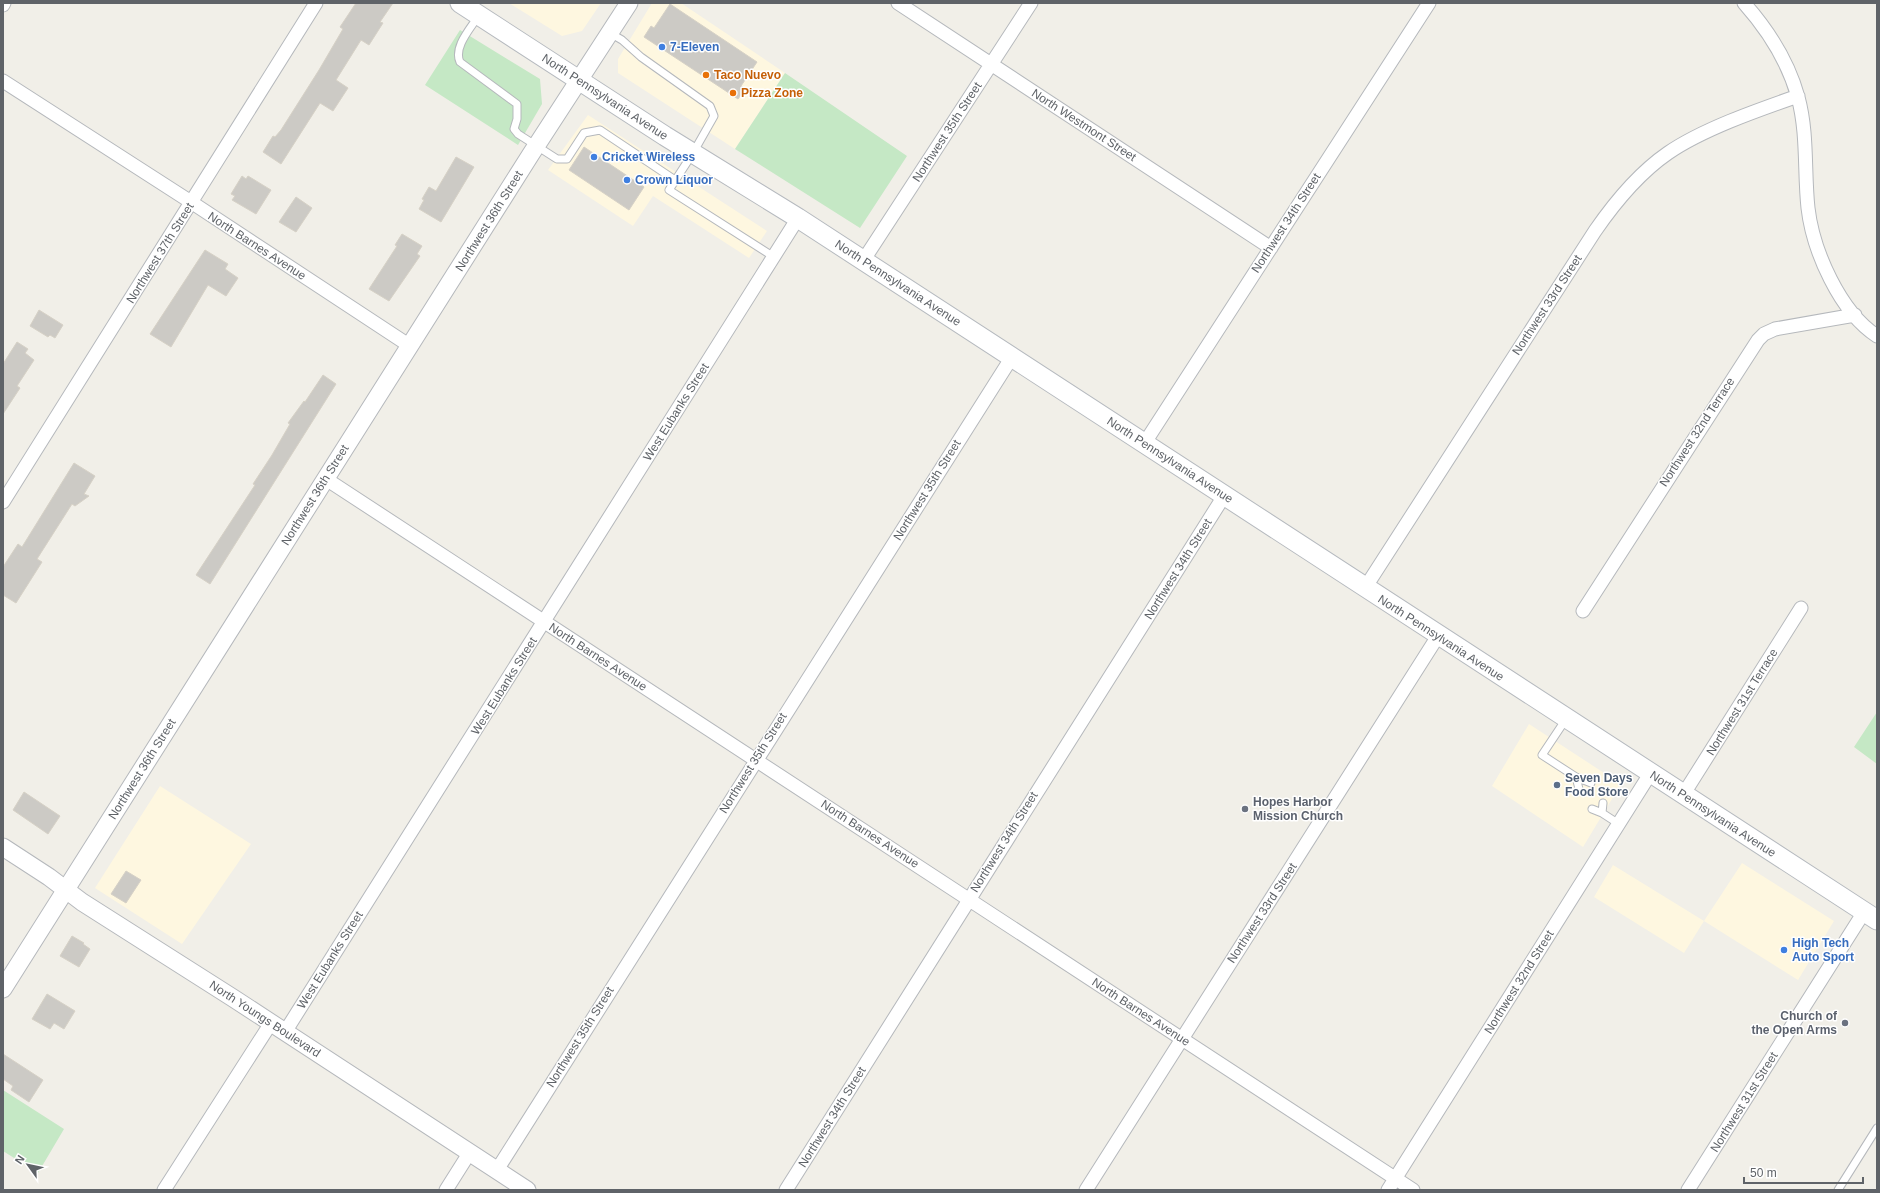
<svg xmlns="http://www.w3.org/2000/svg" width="1880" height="1193" font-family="Arial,sans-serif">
	<rect width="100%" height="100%" fill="#f1efe8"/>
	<path fill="#fef7e0" d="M509 3H601L582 31 562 36Z
		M652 3H681L785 73 735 149 618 73V59Z
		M588 115 767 231 749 258 653 196 633 226 548 170Z
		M1529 724 1621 784 1583 847 1492 786Z
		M160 786 251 844 182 944 95 888Z
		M1742 863 1834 921 1798 980 1704 921 1684 953 1594 897 1613 865 1704 921Z"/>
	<path fill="#c5e8c5" d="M460 30 540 79 542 104 518 145 425 85Z
		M785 73 907 156 860 228 735 149Z
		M1877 712V764L1854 747Z
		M3 1090 64 1129 38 1173 3 1151Z"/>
	<path fill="#cccac5" stroke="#d6d1c6" d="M356 3H393L380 22 383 23 369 45 361 40 336 80 348 88 333 111 320 103 281 164 263 152 273 136 275 137 281 130 319 70 343 29 340 27Z
		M670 4 757 62 741 86 745 89 738 99 644 37 651 26 654 28Z
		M584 147 644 187 629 210 569 170Z
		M456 157 474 167 441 222 419 209 424 200 422 199 429 187 436 191Z
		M242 176 246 179 248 176 271 190 256 214 232 200 235 196 231 194Z
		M296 197 312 208 296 232 279 222Z
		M402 234 422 246 417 254 420 256 389 301 369 289 397 246 395 245Z
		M205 250 228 264 225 269 238 278 226 296 208 285 171 347 150 334Z
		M39 310 63 325 55 338 50 335 48 337 30 326Z
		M17 342 28 349 25 353 34 360 17 386 20 388 3 414V364Z
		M323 375 336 384 210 584 196 575 255 485 253 484 272 455 290 424 288 423 304 401 305 402Z
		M74 463 95 476 84 494 89 496 75 506 72 504 37 559 42 562 16 603 3 595V567L18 544 22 547Z
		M24 792 60 816 48 834 13 810Z
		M126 871 141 880 126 903 111 894Z
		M72 936 84 943 83 944 90 949 79 967 60 956Z
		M47 994 75 1011 64 1029 54 1023 50 1029 32 1019Z
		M3 1054 43 1080 29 1102 11 1090 13 1086 3 1079Z"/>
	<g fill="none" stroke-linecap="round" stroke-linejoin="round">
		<g stroke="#b5b8bc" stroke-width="9">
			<path id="service" d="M479 15C471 28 453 47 460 62L517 104V119L514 129 518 134 557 159H567L584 133 600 130 675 180
				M610 33 622 40 641 57 710 106 714 116 693 153 669 190 774 257
				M1566 719 1542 755 1576 777 1579 789
				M1576 777 1591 783
				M1592 809 1602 813 1603 803
				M1602 813 1619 824
				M1838 1190 1877 1128"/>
		</g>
		<g stroke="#b5b8bc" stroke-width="15">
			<path id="minor" d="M898 3 1271 248
				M1744 3C1768 30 1788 61 1798 97 1808 134 1804 171 1808 208 1813 251 1840 312 1877 336
				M3 5 4 3
				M3 81 191 202 410 346
				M863 261 1031 3
				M1144 444 1429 3
				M326 479 1413 1190
				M3 502 316 3
				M1365 588 1595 231C1615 202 1639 173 1668 153 1703 129 1758 110 1798 96
				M1583 611 1758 340 1764 334 1775 329 1855 315
				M1683 795 1801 608
				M285 1032 798 218
				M497 1170 1012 357
				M164 1190 271 1023
				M446 1190 470 1152
				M786 1190 1224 496
				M1086 1190 1438 636
				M1388 1190 1650 774
				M1688 1190 1864 912"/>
		</g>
		<g stroke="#b5b8bc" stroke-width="19">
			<path id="tertiary" d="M3 847 49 877 82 902 233 998 527 1190
				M3 989 531 154 629 3"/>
		</g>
		<g stroke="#b6babf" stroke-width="21">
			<path id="secondary" d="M460 3 665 136 798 218 1877 920"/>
		</g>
		<use href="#service" stroke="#fff" stroke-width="7"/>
		<use href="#minor" stroke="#fff" stroke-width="13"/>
		<use href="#tertiary" stroke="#fff" stroke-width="17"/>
		<use href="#secondary" stroke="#fff" stroke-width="19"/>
	</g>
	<g fill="#3f7fe0" stroke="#fff" stroke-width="1.5">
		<circle cx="662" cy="47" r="4"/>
		<circle cx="594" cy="157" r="4"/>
		<circle cx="627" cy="180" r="4"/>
		<circle cx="1784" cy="950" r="4"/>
	</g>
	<g fill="#e8710a" stroke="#fff" stroke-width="1.5">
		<circle cx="706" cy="75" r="4"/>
		<circle cx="733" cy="93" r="4"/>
	</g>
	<circle fill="#5c6f8a" stroke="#fff" stroke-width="1.5" cx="1557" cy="785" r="4"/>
	<g fill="#6b7280" stroke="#fff" stroke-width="1.5">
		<circle cx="1245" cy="809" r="4"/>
		<circle cx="1845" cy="1023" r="4"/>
	</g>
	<g text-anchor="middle" stroke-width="3" stroke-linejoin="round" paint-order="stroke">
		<g font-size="12" font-weight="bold" fill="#366cbe" stroke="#fff" text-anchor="start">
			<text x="670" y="51">7-Eleven</text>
			<text x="602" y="161">Cricket Wireless</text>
			<text x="635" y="184">Crown Liquor</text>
			<text x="1792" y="947">High Tech<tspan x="1792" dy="14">Auto Sport</tspan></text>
		</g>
		<g font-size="12" font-weight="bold" fill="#c56008" stroke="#fff" text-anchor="start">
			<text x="714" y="79">Taco Nuevo</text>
			<text x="741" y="97">Pizza Zone</text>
		</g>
		<g font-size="12" fill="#5f6368" stroke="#fff">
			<text transform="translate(605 97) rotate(33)" y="4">North Pennsylvania Avenue</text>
			<text transform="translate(1084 125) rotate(33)" y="4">North Westmont Street</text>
			<text transform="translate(947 132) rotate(-57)" y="4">Northwest 35th Street</text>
			<text transform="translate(489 221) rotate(-58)" y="4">Northwest 36th Street</text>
			<text transform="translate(1286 223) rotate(-57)" y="4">Northwest 34th Street</text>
			<text transform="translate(257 246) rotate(33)" y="4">North Barnes Avenue</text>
			<text transform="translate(160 253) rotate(-58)" y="4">Northwest 37th Street</text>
			<text transform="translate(898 283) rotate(33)" y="4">North Pennsylvania Avenue</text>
			<text transform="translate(1547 305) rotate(-57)" y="4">Northwest 33rd Street</text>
			<text transform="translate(676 412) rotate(-58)" y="4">West Eubanks Street</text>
			<text transform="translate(1697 432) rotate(-57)" y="4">Northwest 32nd Terrace</text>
			<text transform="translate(1170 460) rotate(33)" y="4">North Pennsylvania Avenue</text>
			<text transform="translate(927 490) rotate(-58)" y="4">Northwest 35th Street</text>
			<text transform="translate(315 495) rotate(-58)" y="4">Northwest 36th Street</text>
			<text transform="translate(1178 569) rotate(-58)" y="4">Northwest 34th Street</text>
			<text transform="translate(1441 638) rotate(33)" y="4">North Pennsylvania Avenue</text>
			<text transform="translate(598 657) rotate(33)" y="4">North Barnes Avenue</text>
			<text transform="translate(504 686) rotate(-58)" y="4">West Eubanks Street</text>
			<text transform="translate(1742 702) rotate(-58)" y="4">Northwest 31st Terrace</text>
			<text transform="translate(753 763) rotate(-58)" y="4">Northwest 35th Street</text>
			<text transform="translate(142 769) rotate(-58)" y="4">Northwest 36th Street</text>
			<text transform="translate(1713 814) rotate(33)" y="4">North Pennsylvania Avenue</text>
			<text transform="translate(870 834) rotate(33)" y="4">North Barnes Avenue</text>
			<text transform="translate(1004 842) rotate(-58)" y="4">Northwest 34th Street</text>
			<text transform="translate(1262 913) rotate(-57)" y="4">Northwest 33rd Street</text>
			<text transform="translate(330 960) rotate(-58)" y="4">West Eubanks Street</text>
			<text transform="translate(1519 982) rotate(-58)" y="4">Northwest 32nd Street</text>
			<text transform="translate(1141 1012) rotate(33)" y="4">North Barnes Avenue</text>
			<text transform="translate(265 1019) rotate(33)" y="4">North Youngs Boulevard</text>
			<text transform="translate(580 1037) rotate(-58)" y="4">Northwest 35th Street</text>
			<text transform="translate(1744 1102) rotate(-58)" y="4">Northwest 31st Street</text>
			<text transform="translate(832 1117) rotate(-58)" y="4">Northwest 34th Street</text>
		</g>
		<g font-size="12" font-weight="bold" fill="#4e5e75" stroke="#fff" text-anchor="start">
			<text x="1565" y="782">Seven Days<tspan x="1565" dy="14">Food Store</tspan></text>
		</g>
		<g font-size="12" font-weight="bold" fill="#5b616d" stroke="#fff" text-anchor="start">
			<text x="1253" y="806">Hopes Harbor<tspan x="1253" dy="14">Mission Church</tspan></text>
			<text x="1837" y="1020" text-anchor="end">Church of<tspan x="1837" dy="14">the Open Arms</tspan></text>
		</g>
	</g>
	<rect width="1880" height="1193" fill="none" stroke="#5f6368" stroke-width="8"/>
	<g transform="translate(28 1165) rotate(303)" stroke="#ffffff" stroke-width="3" paint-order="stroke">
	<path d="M0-3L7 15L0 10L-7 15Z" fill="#5f6368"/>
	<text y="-6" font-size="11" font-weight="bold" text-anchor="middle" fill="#5f6368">N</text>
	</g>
	<path d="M1744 1177v6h119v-6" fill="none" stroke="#5f6368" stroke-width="2"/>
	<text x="1750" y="1177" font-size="12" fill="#5f6368" stroke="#ffffff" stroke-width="3" paint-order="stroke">50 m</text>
</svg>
